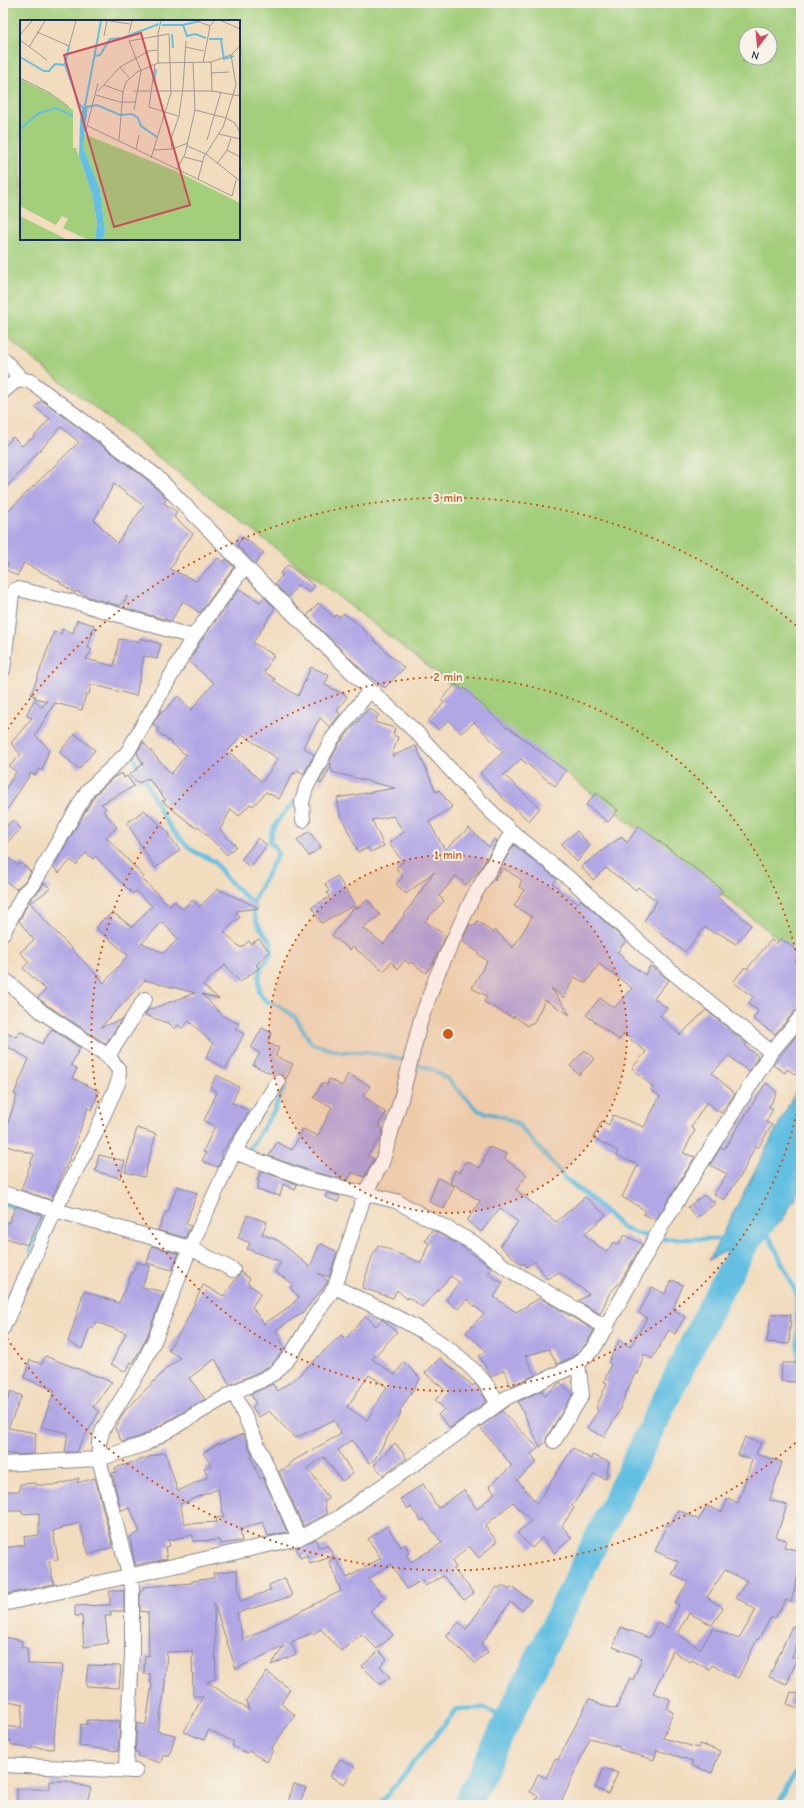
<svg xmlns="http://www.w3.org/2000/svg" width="804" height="1808" font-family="'Comic Neue',sans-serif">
	<rect width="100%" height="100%" fill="#f7f3e8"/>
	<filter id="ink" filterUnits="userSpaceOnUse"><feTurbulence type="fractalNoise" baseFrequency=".025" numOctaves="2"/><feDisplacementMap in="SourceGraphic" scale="8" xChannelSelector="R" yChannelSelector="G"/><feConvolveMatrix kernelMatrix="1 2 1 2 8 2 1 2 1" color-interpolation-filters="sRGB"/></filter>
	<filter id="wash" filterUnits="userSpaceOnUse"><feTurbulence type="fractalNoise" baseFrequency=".012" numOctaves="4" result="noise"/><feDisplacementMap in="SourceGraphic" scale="16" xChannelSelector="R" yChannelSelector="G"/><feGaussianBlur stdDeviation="0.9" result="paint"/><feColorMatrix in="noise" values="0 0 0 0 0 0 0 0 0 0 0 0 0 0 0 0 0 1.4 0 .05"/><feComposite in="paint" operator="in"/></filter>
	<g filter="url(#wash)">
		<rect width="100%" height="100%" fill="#f2dcbe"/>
		<path fill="#a3ce7b" stroke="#5f7e6c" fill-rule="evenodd" d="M3 3H801V956L41 366 3 334ZM21 21H239V239H21ZM746 34H770V58H746Z"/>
		<path fill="#64c0e2" stroke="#4078a0" d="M801 1081V1186L782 1221 709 1260Z"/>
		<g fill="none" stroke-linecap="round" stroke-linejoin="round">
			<path stroke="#64c0e2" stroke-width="4.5" d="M131 752 164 818 174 832 185 844 195 852 214 861 227 879 249 900 253 901C255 906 252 909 254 914 257 925 263 933 271 942V955L262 965 259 977V992L266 1001 281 1007 295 1017 312 1044 342 1052H365L390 1056 434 1070 446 1078 479 1111 504 1117 519 1125 566 1179 597 1204 624 1229 654 1239H725
				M253 901 278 854 274 845 270 844C269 826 285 813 295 801
				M248 1151 274 1111 285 1085
				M3 1203 20 1210
				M764 1226 796 1292 801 1431
				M30 1251 42 1219 36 1216
				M3 1309 13 1289
				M379 1805 457 1709 484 1708 508 1720
				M777 1805 801 1763"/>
			<path stroke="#64c0e2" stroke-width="27" d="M466 1805 710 1309 748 1239 762 1223 769 1209"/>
		</g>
		<g id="blocks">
			<path fill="#b1a7e5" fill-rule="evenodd" d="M42 400 149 481 167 499 164 503 177 512 174 517 193 534 175 558 177 559 170 569 196 581 218 558 224 563 226 559 234 567 200 613 183 601 171 621 124 608 127 596 120 606 89 597 76 591 75 593 60 583 61 582 24 563 17 576 5 569 8 564 3 561V516L79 442 61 427 3 491V448L13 437 22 446 30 439 31 440 50 419 35 407ZM114 484 144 506 117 543 94 520Z
				M243 537 264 553 255 564 237 545Z
				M288 565 315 586 309 593 298 585 288 597 275 584 283 575 280 573Z
				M239 589 260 602 264 597 275 608 253 643 274 655 264 672 275 679 274 681 298 696 311 667 329 675 325 685 347 696 337 711 340 714 330 727 320 718 303 747 314 755 304 774 297 770 295 774 293 773 279 799 266 792 253 806 250 804 239 816 231 809 220 830 236 846 227 855 198 826 196 828 162 801 166 800 148 778 139 783 129 775 143 764 137 753 143 742 171 774 186 755 157 731 159 729 153 724 161 711 163 712 178 696 191 710 214 683 189 662 200 642ZM242 734 278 759 262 782 228 751Z
				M318 603 334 617 336 615 340 617 343 613 354 621 404 668 385 688 364 672 307 616Z
				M77 620 94 625 88 648 92 650 86 659 114 666 119 639 139 642 140 638 161 644 157 659 144 656 136 696 91 684 89 694H86L82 710 55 703 35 735 49 749 42 771 39 769 35 775 31 773 3 816V793L16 772 9 766 21 755 11 743 32 718 26 715 34 700 42 707 47 701 34 698 36 696 31 695 54 632 61 634 62 629 73 633Z
				M456 684 462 690 464 688 507 728 508 727 566 771 555 786 521 759 504 775 540 808 529 821 502 797 480 773 503 752 474 722 461 733 449 720 439 730 428 721 444 703 441 700Z
				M369 708 379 715 374 722 395 728 393 735 398 737 392 756 416 746 436 792 439 790 452 807 429 822 445 850 469 828 489 847 494 839 497 841 479 871 466 885 456 876 439 896 444 901 425 921 446 936 433 963 426 973 411 962 409 964 405 960 398 969 391 962 384 971 353 947 350 950 332 936 355 906 357 908 368 900 380 915 363 928 384 944 434 872 406 894 396 884 403 877 396 868 403 862 389 843 404 832 393 816 372 820 384 846 370 852 368 848 358 852 342 818H341L337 798 395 788 332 772 331 766 321 784 319 782 329 764 331 765 330 761 339 744Z
				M75 734 95 750 79 769 59 752Z
				M122 773 124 778 127 776 134 786 101 804 106 808 103 811 117 827 106 837 144 877 142 879 170 906 175 901 182 909 193 900 199 907 218 889 259 908 236 911 240 917 224 932 241 948 249 941 251 944 259 939 270 952 256 965 259 968 240 982 225 965 203 985 219 999 202 994 223 1016 239 1024 235 1029 244 1034 226 1069 206 1058 213 1044 189 1021 182 1028 178 1025 175 1029 170 1024 145 1015 148 1010 195 993 145 980 101 1027 121 1020 106 1044 47 1005 38 998 46 990 23 968 29 962 20 952 34 940 19 921 29 901 43 918 104 983 128 955 96 928 104 918 106 919 112 912 132 927 152 906 136 891 133 894 95 856 93 859 86 853 76 865 71 860 59 873 53 867 95 795 114 777ZM162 922 178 939 164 953 142 943Z
				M596 793 618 810 608 822 586 805Z
				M144 810 170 834 168 835 180 850 155 868 127 823Z
				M13 820 21 829 3 846V829Z
				M639 826 719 887 722 891 717 897 751 925 736 944 717 932 715 934 705 927 685 952 644 921 657 901 638 887 636 890 606 868 593 880 581 867 622 836 627 843Z
				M309 831 321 847 309 856 297 840Z
				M577 831 590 846 577 862 561 844Z
				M258 838 267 845 250 867 241 860Z
				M514 845 557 879 553 884 559 888 558 890 578 903 581 900 626 941 617 952 623 956 622 958 645 975 650 966 669 980 654 998 667 1008 660 1016 680 1035 706 1010 747 1044 745 1046 758 1056 749 1072 729 1056 712 1073 735 1094 721 1113 707 1102 691 1127 695 1130 683 1153 695 1157 656 1220 643 1214 645 1210 622 1197 638 1165 616 1155 618 1151 593 1138 602 1121 609 1125 613 1115 644 1127 660 1096 651 1090 653 1087 632 1068 646 1052 624 1034 619 1040 586 1015 600 998 614 1008 632 988 599 964 586 983 574 977 564 998 551 988 570 1015 545 1000 533 1024 530 1023 528 1026 514 1016 513 1018 484 1002 487 996 472 988 487 961 478 954 479 953 462 941 470 924 473 927 478 921 493 933 495 930 513 948 532 917 514 906 524 890 519 887 522 880 503 868 495 881 494 879Z
				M3 854 18 865 21 863 31 872 26 880 16 889 3 879Z
				M337 876 355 905 321 923 312 907 330 897 327 893 329 891 325 884Z
				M44 883 51 888 32 902 30 900 31 898 39 891Z
				M781 938 801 954 795 961 801 966V1009L795 1011 775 1034 753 1019 758 1011 748 1004 753 997 733 982 745 967 747 969 771 940 776 944Z
				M262 1028 272 1033 267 1043 279 1048 275 1056 293 1064 286 1079 282 1075H274L253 1065 260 1053 251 1048Z
				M52 1029 80 1048 71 1065 77 1069 72 1078 99 1091 92 1110 88 1108 76 1141 77 1142 51 1200 21 1190 34 1154 3 1145V1122L8 1123 17 1095 14 1094 29 1059 3 1044V1030L16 1037 20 1031 42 1044Z
				M801 1030V1078L787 1069 785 1073 773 1065Z
				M585 1050 594 1059 579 1075 570 1066Z
				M348 1074 370 1086 363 1096 386 1113 378 1125 383 1129 382 1135 367 1156 374 1159 364 1177 352 1172 348 1180 310 1171 269 1156 277 1142 292 1150 303 1129 318 1136 332 1107 314 1098 322 1083 327 1085 329 1079 342 1086Z
				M217 1075 239 1087 232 1103 250 1111 220 1155 223 1156 218 1167 202 1161 206 1153 203 1152 215 1126 204 1121 217 1092 210 1088Z
				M766 1083 777 1092 769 1107 773 1109 766 1122 772 1125 758 1148 755 1146 742 1174 724 1200 714 1194 727 1174 710 1165 721 1147 724 1149Z
				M137 1128 156 1134 144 1177 125 1172Z
				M489 1147 507 1154 505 1159 527 1175 516 1190 556 1222 585 1197 606 1215 584 1234 606 1252 614 1242 618 1245 625 1235 642 1244 621 1281 609 1294 600 1314 578 1301 589 1294 559 1272 547 1279 535 1261 527 1267 524 1263 522 1265 500 1246 518 1222 500 1208 481 1232 467 1221 480 1201 450 1182 455 1170 460 1173 466 1161 480 1168Z
				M99 1155 125 1161 120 1178 95 1171Z
				M261 1171 297 1184 295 1190 283 1184 280 1196 257 1190 259 1181 257 1180Z
				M438 1178 454 1186 444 1209 429 1201Z
				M177 1186 197 1193 186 1224 191 1226 185 1238 158 1230 166 1212H168Z
				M327 1193 340 1196 338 1202 325 1197Z
				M704 1195 716 1203 696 1218 688 1207Z
				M16 1206 42 1215 27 1245 3 1237V1222L8 1223Z
				M247 1215 267 1222 262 1234 279 1241 310 1267 319 1246 322 1244 337 1252 329 1277 318 1273 328 1281 327 1283 303 1312 276 1330 285 1349 271 1365 258 1372 230 1385 215 1359 189 1378 205 1399 142 1436 122 1442 115 1429 124 1412 167 1368 180 1358 168 1350 184 1326 203 1285 224 1296 241 1272 250 1279 247 1283 261 1293 252 1307 264 1324 290 1306 299 1297 290 1288 293 1284 275 1272 281 1262 247 1249 250 1243 238 1238Z
				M432 1230 460 1245 492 1268 488 1274 503 1283 494 1297 516 1312 540 1298 594 1330 587 1343 573 1357 557 1364 549 1349 525 1356 535 1375 511 1386 504 1370 491 1377 479 1356 486 1351 466 1332 484 1314 467 1299 458 1309 446 1300 459 1282 451 1276 422 1307 408 1297 407 1299 397 1290 393 1298 362 1288 372 1257 378 1245 421 1263 429 1243 425 1241Z
				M152 1246 179 1254 172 1270 147 1263Z
				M137 1262 150 1266 142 1287 164 1292 147 1336 133 1363 131 1362 126 1372 111 1364 126 1333 96 1322 93 1328 90 1327 82 1349 68 1342 84 1291 119 1303Z
				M672 1280 683 1285 673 1309 685 1317 675 1334 669 1330 652 1359 644 1354 638 1374 635 1373 617 1415 604 1437 587 1428 598 1411 596 1408 607 1383 604 1382 611 1364 608 1363 619 1340 630 1347 647 1318 639 1313 652 1287 665 1294Z
				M771 1314 791 1315 789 1344 767 1342Z
				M366 1316 376 1326 382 1319 383 1320 397 1332 372 1359 395 1375 404 1362 420 1378 399 1412 401 1413 375 1459 369 1463 352 1440 338 1450 353 1474 342 1481 324 1457 308 1468 329 1499 324 1502 327 1514 303 1526 279 1471 290 1466 289 1463 341 1434 334 1420 295 1438 269 1411 259 1417 252 1407 256 1404 251 1394 273 1384 277 1391 296 1378 341 1335 345 1339ZM369 1375 387 1387 367 1420 347 1407Z
				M45 1356 112 1382 93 1407 99 1412 76 1452H65L68 1433 41 1427 55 1390 24 1378 30 1360 42 1364Z
				M440 1358 473 1386 475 1384 487 1401 450 1428 438 1415 444 1409 435 1400 445 1390 425 1373Z
				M782 1363H797L796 1382 781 1381Z
				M560 1382 573 1394 547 1437 546 1442 540 1447 518 1402 542 1390 545 1396Z
				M11 1391 22 1396 8 1428 36 1433 34 1454 17 1455 3 1453V1411Z
				M502 1411 538 1448 531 1454 537 1462 517 1480 537 1503 573 1448 591 1459 592 1455 609 1462 606 1479 594 1474 572 1506 574 1508 562 1526 572 1538 554 1553 542 1538 532 1548 517 1533 531 1521 513 1502 485 1526 497 1541 479 1558 469 1546 452 1561 456 1568 453 1569 474 1593 464 1600 443 1576 425 1586 422 1580 407 1589 391 1564 368 1579 385 1598 370 1611 393 1635 377 1649 362 1634 341 1651 321 1629 313 1634 312 1633 291 1642 296 1654 271 1665 284 1646 236 1669 214 1603 216 1678 207 1682 249 1710 246 1701 267 1672 290 1689 281 1704 295 1715 271 1749 273 1750 267 1762 249 1751 247 1753 232 1746 234 1742 209 1730 204 1740 184 1732 203 1696H193L192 1651 167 1652 164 1694 157 1731 175 1735 169 1756 163 1754 161 1763 138 1756 139 1753 135 1752 137 1723 146 1725 152 1683H150V1674H144L145 1655 149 1656 148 1612 140 1611V1590H144L143 1587 192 1583V1581L214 1578 213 1573 237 1570 240 1601 271 1590 269 1585 285 1578 292 1596 237 1613 243 1640 341 1591 329 1561 335 1558 347 1578 381 1558 368 1539 387 1526 401 1547 405 1544 409 1553 406 1555 411 1562 442 1543 424 1519 421 1521 411 1507 408 1509 400 1499 423 1484 438 1508 464 1490 477 1509 495 1493 489 1486 512 1466 480 1427Z
				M243 1434 253 1456 251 1457 260 1479 263 1477 287 1532 268 1536 263 1522 240 1529 242 1541 220 1544 219 1540 193 1541V1535L168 1540 170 1546 165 1547 167 1559 135 1565 130 1537 140 1532 130 1508 121 1510 112 1473 116 1472 115 1468 165 1452 178 1491 208 1477 204 1468 211 1465 203 1453 219 1443 220 1444ZM218 1489 224 1517 216 1518 217 1522 185 1524 180 1504Z
				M745 1437 761 1443 756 1454 782 1462 770 1500 787 1505 776 1537 786 1540 784 1547 801 1551V1565L791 1602 786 1600 774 1619 771 1617 758 1640 757 1639 738 1678 712 1665 709 1670 692 1660 690 1662 673 1651 653 1693 670 1699 667 1709 673 1712 663 1738 698 1748 699 1744 720 1751 712 1773 691 1765 693 1761 657 1750 654 1760 619 1749V1747L590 1738 560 1805H534L538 1796 530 1792 538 1774 546 1778 555 1759 558 1760 589 1699 600 1705 616 1709 630 1678 633 1680 642 1658 613 1647 621 1627 649 1638 657 1622 668 1628 679 1605 675 1603 688 1582 672 1575 679 1562 655 1551 667 1524 670 1526 678 1510 699 1520 707 1506 722 1512 728 1498 738 1503 752 1460 738 1455ZM725 1570 747 1581 736 1597 756 1610 739 1639 713 1629 700 1649 678 1634 689 1613 712 1625 723 1608 707 1597Z
				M395 1443 407 1458 383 1475 374 1465Z
				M79 1478 77 1483 95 1478 113 1547 89 1555 79 1523 53 1531 58 1560 49 1561 54 1584 3 1595V1548L25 1545 24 1537 39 1535V1513L22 1514V1511H3V1491H20V1484L36 1483V1485H57Z
				M316 1539 318 1547 321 1546V1547L327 1545 334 1556 310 1564 307 1555 300 1558 296 1547Z
				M502 1585 510 1590 512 1587 531 1600 522 1610 510 1602 481 1645 488 1652 475 1663 446 1636 459 1622 466 1629 497 1587 500 1588Z
				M110 1591H124V1611H110L111 1616H105L108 1643 84 1647 82 1616H75V1606L110 1605Z
				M792 1626 801 1630V1637L792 1657 797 1659 787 1684 769 1677Z
				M5 1637 22 1641 21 1647 27 1648 28 1664 63 1665 59 1684 53 1749 32 1747V1749L11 1745 12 1741 3 1740V1726L21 1728 23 1704 3 1700V1646Z
				M379 1651 387 1659 380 1666 390 1677 380 1684 362 1666Z
				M88 1665 121 1666 119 1688 86 1686Z
				M791 1692 801 1695V1709L787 1704Z
				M87 1720 120 1721 118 1751 79 1746 81 1724 87 1725Z
				M340 1759 355 1767 344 1784 330 1776Z
				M604 1768 618 1773 608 1794 595 1788Z
				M50 1781H66L91 1788 86 1805H17V1789H50Z
				M294 1784 306 1788 299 1805 288 1802Z"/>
		</g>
	</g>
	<g filter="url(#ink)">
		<use href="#blocks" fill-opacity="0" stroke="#86868e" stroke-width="1"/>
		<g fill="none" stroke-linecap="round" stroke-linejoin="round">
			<g stroke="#86868e" stroke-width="16">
				<path id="street" d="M3 359 22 379
					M3 392C12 383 17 378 30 381L155 475 245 566 370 690 417 733 470 791 512 832 575 883 671 971 771 1052
					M3 670 12 594 15 590 18 589 82 604 193 637
					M303 820 302 802 306 788 332 739 370 690
					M3 933 24 893 33 885 88 790 127 753 193 637 245 566
					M3 978 42 1012 108 1056 119 1070 118 1083 95 1134 55 1210 3 1328
					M108 1056 145 999
					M234 1152 307 1179 396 1201 474 1243 505 1267 607 1328
					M3 1193 55 1210 190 1248 233 1270
					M335 1287C387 1313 447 1336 485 1383 490 1389 494 1397 498 1404
					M234 1392 299 1538
					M554 1441 582 1395 578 1364 594 1348 663 1224 771 1052 801 1017
					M3 1464 99 1459 145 1444 234 1392 262 1380 276 1372 291 1355 314 1317 335 1287 365 1193 382 1163 401 1099 421 1019 437 975 472 899 512 832
					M3 1604 299 1538 338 1518 369 1495 425 1457 506 1398 578 1364
					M3 1765 134 1771
					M136 1771 124 1769 126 1766 132 1654V1586L99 1459V1443L103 1429 141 1368 155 1339 190 1248 234 1152 278 1082"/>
			</g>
			<use href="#street" stroke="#fff" stroke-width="14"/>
		</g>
	</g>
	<circle cx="448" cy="1034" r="179" fill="#d45514" fill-opacity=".12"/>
	<g fill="none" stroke="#d45514" stroke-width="2" stroke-dasharray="2 4">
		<circle cx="448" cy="1034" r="179"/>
		<path d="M801 1090A357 357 0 1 1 801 978"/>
		<path d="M800 1439A536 536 0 0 1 4 1334M4 734A536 536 0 0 1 800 629"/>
	</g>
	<g transform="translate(20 20)">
		<rect width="220" height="220" fill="#f2dcbe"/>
		<path d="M0 59 30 74 53 90V128H56L72 174 77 203 75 219H66L43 208 48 199 42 196 36 205 0 186ZM64 114 156 151 220 183V219H83L85 211 80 170 63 127ZM0 196 46 219H0Z" fill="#a3ce7b"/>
		<path d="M68 85 63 127 80 170 85 211 83 219H75L77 203 72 174 59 136 60 100 62 90Z" fill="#64c0e2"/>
		<path fill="none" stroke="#64c0e2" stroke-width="2" d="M142 5H163L180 1M163 5 167 16 175 14 186 18M152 14 153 28M189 19H203M201 20 204 39 214 36M75 36 80 35 90 19 102 18 139 4M0 37 24 51H29L35 44 45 45 59 84 64 89M45 44 49 26M134 62 136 49M67 87 77 85 100 95 112 94 118 98 121 106 137 117M64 91 81 1M0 109 19 93 36 88 53 96"/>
		<path fill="none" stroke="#9c9798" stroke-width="1" d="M90 1 110 4M177 1 190 6 194 1M202 1 220 9M17 12 49 26 56 1M109 13 112 1M0 15 12 1M84 16 87 1M0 20 27 40M9 27 25 1M165 27 184 31M191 42 192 71M138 43V14L141 1M183 43 190 6M135 44 129 87 158 96M100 47 110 59M191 53 209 52M0 58 30 73 49 87M84 65 103 72M78 71 100 47 129 31 137 30M113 71H192L220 76M76 75 100 82H116M114 90 121 51 109 21 149 14 151 73 131 138M175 90 206 98 215 103 220 113M68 106 157 149 165 134 175 90 173 43M66 110 78 63M199 114 220 119M211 118 207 130 220 137M99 120 103 72 106 62 117 52 138 43 191 42 211 35 220 26M187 120 201 72M167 126 186 134 220 161M116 129 119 115M152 129 168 123M134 130 152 129 151 119 159 96 163 67 166 21M164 137 183 142M197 144 207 130M157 149 212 176 216 160M178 159 184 137 203 107 216 65 211 35"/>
		<path fill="#d1495b" fill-opacity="0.15" stroke="#d1495b" stroke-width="2" d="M121 13 170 185 94 207 44 35Z"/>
		<rect width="220" height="220" fill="none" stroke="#1b2f5e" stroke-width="2"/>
	</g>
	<circle cx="448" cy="1034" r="6" fill="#d45514" stroke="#f7f3e8" stroke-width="2"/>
	<g font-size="12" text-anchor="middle" font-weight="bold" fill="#d45514" stroke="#f7f3e8" stroke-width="4" stroke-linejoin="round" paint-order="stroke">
		<text x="448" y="502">3 min</text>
		<text x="448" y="681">2 min</text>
		<text x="448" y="859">1 min</text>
	</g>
	<rect width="804" height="1808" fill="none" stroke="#f7f3e8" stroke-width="16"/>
	<g transform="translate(758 46) rotate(196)"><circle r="19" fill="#f7f3e8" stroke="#9fa5b1"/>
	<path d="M0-3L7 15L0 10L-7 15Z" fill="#d1495b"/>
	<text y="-6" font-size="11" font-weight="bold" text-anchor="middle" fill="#1b2f5e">N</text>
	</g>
</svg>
